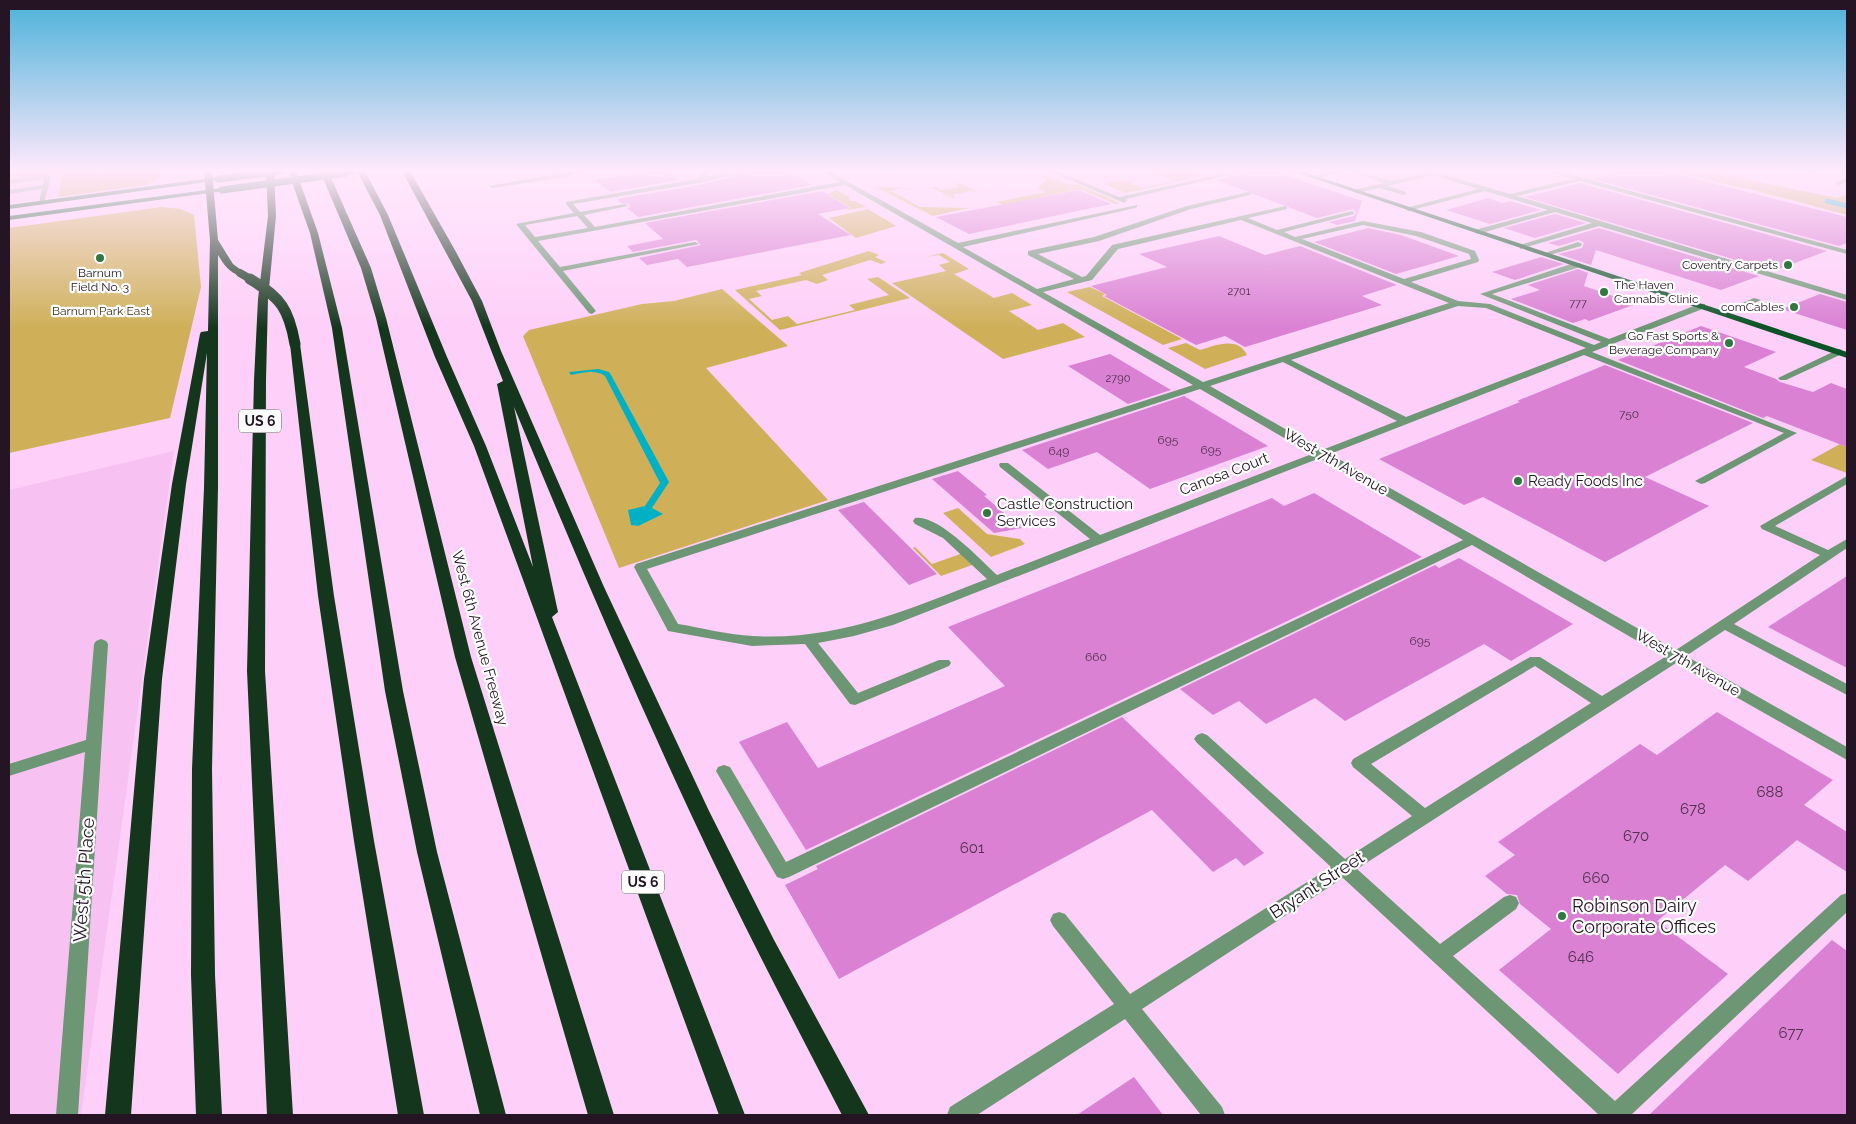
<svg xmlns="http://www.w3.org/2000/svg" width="1856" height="1124" font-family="Raleway,sans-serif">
	<rect width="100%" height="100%" fill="#fecff9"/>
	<path fill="#f7c2f1" d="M1070 171H1188L1203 176 1124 193Z
		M63 173 58 197 9 204V180Z
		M174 451 81 1115H9V490Z"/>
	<path fill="#cfb059" d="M9 171H165L164 175 147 185 58 197 63 173 9 180Z
		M1027 171H1035L1066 184 1079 185 1120 203 1115 204 1081 189 1046 196 1011 209 997 202 1046 192 1038 188 1046 179Z
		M1167 171H1188L1203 176 1126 193 1105 184 1124 180 1142 188 1174 181 1156 173Z
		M1667 171H1703L1837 198 1847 195V215L1757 191Z
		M959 183 980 193 971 191 952 195 956 198H953L932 188 936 187 941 190 960 187 956 184Z
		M876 187 899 188 891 191 920 207 969 208 933 216Z
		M837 190 851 198 848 199 851 201H855L866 207 848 210 846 209 851 208 828 194Z
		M162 207 181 209 194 215 201 287 170 418 9 453V228Z
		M868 209 896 226 856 238 829 218Z
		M869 251 879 255 875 257 886 262 881 264 870 260 822 275 828 280 817 284 806 280 756 291 762 296 749 299 772 320 788 316 797 324 855 310 849 305 889 295 867 279 878 277 910 298 780 330 735 290 802 275 799 273Z
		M943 253 969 269 954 274 994 298 1012 293 1032 305 1009 311 1038 330 1063 323 1085 337 1003 359 892 283 946 271 939 265 950 262 939 255 925 257Z
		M1090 287 1105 294 1102 296 1182 339 1163 345 1067 292Z
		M722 289 788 346 706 368 828 500 619 568 523 336 529 330 642 304 674 301Z
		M1186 343 1200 350C1216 345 1238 336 1247 355L1205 369 1168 348Z
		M1840 444 1847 447V473L1811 460Z
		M958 508 987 534 1020 539 1025 544 991 557 943 513Z
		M915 547 932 564 963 553 975 564 941 576 913 548Z"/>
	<path fill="#00b0c5" d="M598 369 609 372 611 375 669 482 652 508 663 514 638 526 631 525 628 510 645 506 660 483 605 376C595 369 582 373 571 375L569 372Z"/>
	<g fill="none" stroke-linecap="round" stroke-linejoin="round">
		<path stroke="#00b0c5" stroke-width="5" d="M1827 201 1847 206"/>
	</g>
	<path fill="#da81d3" d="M648 171H667L679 180 696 177 610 192 595 180Z
		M734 171H788L812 185 638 217 627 208 630 207 629 204 621 203 617 199 699 185 735 176 737 174Z
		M1248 171H1281L1282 174 1362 201 1355 221 1337 225 1329 222 1354 216 1356 212 1353 209 1317 218 1217 180 1246 173Z
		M1622 171H1661L1672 173 1847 217V243L1839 246 1593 179Z
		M1580 183 1827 251 1773 271 1525 197Z
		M1079 190 1111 204 969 234 936 217Z
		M822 191 850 208 818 214 851 235 687 267 678 259 647 265 639 258 701 245 696 240 633 252 627 246 663 239 645 223Z
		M1488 198 1502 203 1510 201 1541 210 1490 224 1446 210Z
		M1555 214 1586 223 1535 238 1504 228Z
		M1368 228 1401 235 1459 256 1396 274 1314 242Z
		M1599 228 1759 276 1721 290 1596 250 1591 265 1558 254 1582 248 1584 243 1579 240 1559 246 1548 243Z
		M1219 236 1265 255 1300 246 1397 285 1362 296 1382 305 1245 347 1225 336 1196 345 1104 296 1107 295 1091 286 1167 267 1139 254Z
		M1541 257 1564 264 1515 280 1492 272Z
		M1578 269 1588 273 1584 286 1636 304 1589 321 1585 319 1573 323 1511 299 1540 290 1528 285Z
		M1820 294 1847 302V330L1782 309Z
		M1701 326 1776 352 1744 367 1776 379 1780 382 1813 392 1831 383 1847 389V447L1767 416 1763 418 1618 360Z
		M1110 354 1171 390 1128 404 1068 366Z
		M1605 365 1753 423 1645 477 1709 506 1605 562 1483 497 1464 505 1379 459 1520 402 1517 401Z
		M1184 396 1268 446 1150 489 1097 452 1048 469 1022 450Z
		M958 471 987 495 984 496 1022 528 994 533 932 479Z
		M1314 493 1422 557 806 850 739 742 787 722 818 768 1005 686 948 627 1272 498 1284 506Z
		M864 502 937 574 909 585 838 510Z
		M1459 558 1573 624 1511 661 1484 644 1345 721 1315 698 1266 724 1239 701 1213 715 1180 689 1435 565 1439 568Z
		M1847 576V668L1768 627Z
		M1717 712 1833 780 1804 805 1847 832V872L1797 840 1748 881 1725 865 1657 921 1728 974 1618 1074 1499 970 1551 929 1520 904 1517 895 1507 894 1485 876 1515 855 1498 842 1640 744 1657 755Z
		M1122 717 1264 853 1244 866 1236 858 1213 872 1152 810 839 979 785 885 818 869 816 866Z
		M1832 940 1847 951V1115H1649Z
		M1134 1077 1163 1115H1077Z"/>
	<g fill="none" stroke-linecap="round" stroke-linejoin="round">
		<path stroke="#d3aace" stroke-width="7" stroke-dasharray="7 4" stroke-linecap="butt" d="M732 174 754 171"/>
		<path stroke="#b691b2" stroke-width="2" stroke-dasharray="1 2" stroke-linecap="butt" d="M113 171 124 174
			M880 171 887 175
			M1684 171 1778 193 1847 213
			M1803 171 1824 176
			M95 177 113 171
			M889 187 911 189"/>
		<path fill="#6d9674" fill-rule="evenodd" d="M572 171H580L570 176 492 188 489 186Z
			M704 171H710L705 177 732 172 735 174 699 183 573 204 580 212 625 204 628 206 584 215 595 227 840 182 822 171H829L958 243 1137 205V207L1135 208 963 247 1037 289 1074 279 1028 255V251L1094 237 1187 206 1248 192 1251 194 1250 195 1191 209 1099 241 1038 254 1082 277 1086 276 1112 245 1285 206 1287 207V209L1248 218 1277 230 1352 211 1354 212V214L1284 232 1295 237 1363 221 1421 232 1475 251 1479 260 1478 262 1411 282 1458 301 1490 304 1594 345 1601 342 1480 294 1574 263H1580V267L1492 294 1609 339 1699 304H1705V308L1592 352 1797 433 1705 483 1701 484 1695 481 1784 433 1584 355 1330 454 1676 650 1820 555 1762 529 1760 526 1847 476V484L1775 526 1828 550 1847 539V548L1734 624 1847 684V695L1725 630 1686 656 1847 747V760L1676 663 1357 869 1440 944 1504 897 1510 895 1516 897 1519 903 1516 909 1453 956 1615 1101 1841 895 1847 893V912L1631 1115H1599L1343 878 1142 1009 1222 1107 1225 1115H1201L1125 1019 977 1115H947L950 1107 1114 1004 1053 926 1050 920 1053 914 1059 912 1065 914 1130 994 1331 867 1197 743 1194 739 1197 735 1202 733 1207 735 1345 859 1412 816 1353 767 1351 763 1353 759 1530 657H1540L1602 696 1665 657 1472 545 789 877 783 879 777 877 716 771 718 767 724 765 730 767 786 862 1463 540 1320 458 893 625 854 636 818 643 858 693 939 660H949L951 663 949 666 855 705 850 704 805 644 752 646 668 631 634 567 636 564 1193 385 845 185 538 241 560 267 695 242 699 244 563 271 596 311 592 314 589 313 516 224 574 213 566 204V202L697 179ZM577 216 588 228 535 237 525 225ZM1241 220 1449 303 1203 382 1043 292 1092 280 1118 249ZM1363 225 1416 236 1469 254 1471 259 1404 279 1302 239ZM1458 306 1486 308 1586 348 1406 417 1291 360ZM1283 362 1397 421 1322 450 1210 386ZM1200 389 1312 454 1100 535 1008 463H1000L999 465 1000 467 1090 539 997 575C982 561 937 513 915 518L913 521 915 524 943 538 987 579C909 609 838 641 753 636 728 635 703 628 678 624L647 569ZM1535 666 1591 703 1425 808 1371 764Z
			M1049 171H1057L1119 197 1235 171H1246L1126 199 1127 201 1124 203Z
			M1335 171H1346L1314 179 1311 177Z
			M1350 171H1359L1391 181 1426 173 1423 171H1432L1510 194 1572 179 1549 171H1558L1847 250V254L1580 181 1517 196 1847 295V300L1599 226 1520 249V245L1592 223 1555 212 1478 234 1474 232 1475 230 1548 210 1485 191 1408 211 1406 210V208L1478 189 1433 175 1387 186 1406 192V194L1404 195 1379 188 1356 193 1353 191 1354 190 1384 183Z
			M48 175 51 177 44 203 39 202 42 189 9 194V190L43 185 44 179 9 184V180Z
			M1847 178V182L1838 185 1835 183Z
			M1578 242 1582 244 1581 246 1546 256 1542 254Z
			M1754 298 1761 300 1726 315 1719 313Z
			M1839 349 1842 350V354L1786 380H1780L1778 378Z
			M101 639 106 641 108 644 78 1115H56L85 752 9 776V764L86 740 94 644 96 641Z"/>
		<path fill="#0a5325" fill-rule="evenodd" d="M350 171H368L347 175 344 173Z
			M1292 171H1301L1847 352V358Z
			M219 177 222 179 221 180 9 209V205Z
			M222 188 224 189V191L9 220V216Z"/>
		<path fill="#14361d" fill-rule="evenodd" d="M204 171H212L218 240 233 264 245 273 240 276C229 272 224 265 218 255V488L212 769 215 975 222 1115H196L191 975 192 769 204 488 207 353 186 484 162 679 131 1115H105L144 679 172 484 200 334 201 332 208 331 210 240Z
			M266 171H274L276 216 268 299 266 380 265 671 293 1115H267L247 671 254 380 258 299 268 216Z
			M288 171H296L318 233 342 328 403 691 437 852 506 1115H480L417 852 385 691 332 328 310 233Z
			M320 171H328L371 268 386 318 471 657 614 1115H588L455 657 376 318 361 268Z
			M357 171H365L388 215 447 357 486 446 533 567 497 384 503 381 472 301 402 171H410L456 252 482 301 501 351 604 587 709 811 774 940 869 1115H842C790 1014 737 914 689 810 627 677 570 542 514 407L558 612 552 617 745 1115H719L474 446 435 357 380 215Z
			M295 341 300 344 334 596 374 841 424 1115H398L354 841 318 596 290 344Z"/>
		<path stroke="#0a5325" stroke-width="7" d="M219 179 281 171
			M222 190 347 173"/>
		<path stroke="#14361d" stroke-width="8" d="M240 273 252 280"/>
		<path stroke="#14361d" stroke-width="11" d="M250 279C281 297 289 310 295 344"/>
	</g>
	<linearGradient id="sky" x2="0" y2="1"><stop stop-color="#4bb2da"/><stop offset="0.52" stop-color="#ffe9fc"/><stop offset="1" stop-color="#ffe9fc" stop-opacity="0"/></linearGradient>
	<rect width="1856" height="328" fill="url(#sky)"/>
	<g fill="#307743" stroke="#fff" stroke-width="2">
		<circle cx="100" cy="258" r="5"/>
		<circle cx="1788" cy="265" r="5"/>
		<circle cx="1604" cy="292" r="5"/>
		<circle cx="1794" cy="307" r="5"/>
		<circle cx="1729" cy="343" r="5"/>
		<circle cx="1518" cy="481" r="5"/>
		<circle cx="987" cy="513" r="5"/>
		<circle cx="1562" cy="916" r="5"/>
	</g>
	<g text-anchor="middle" stroke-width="4.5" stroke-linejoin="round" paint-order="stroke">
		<g font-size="11" fill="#523050">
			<text x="1239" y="295">2701</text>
			<text x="1578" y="307">777</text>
			<text x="1118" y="382">2790</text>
		</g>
		<g font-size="12" fill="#251524" stroke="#fff" text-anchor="end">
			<text x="1778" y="269">Coventry Carpets</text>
			<text x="100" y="277" text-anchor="middle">Barnum<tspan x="100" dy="14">Field No. 3</tspan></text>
			<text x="1614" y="289" text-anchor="start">The Haven<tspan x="1614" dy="14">Cannabis Clinic</tspan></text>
			<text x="1784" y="311">comCables</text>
			<text x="1719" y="340">Go Fast Sports &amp;<tspan x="1719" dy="14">Beverage Company</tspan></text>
		</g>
		<g font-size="12" fill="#3b331d" stroke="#fff">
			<text x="101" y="315">Barnum Park East</text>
		</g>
		<g font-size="12" fill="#523050">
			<text x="1629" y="418">750</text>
			<text x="1168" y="444">695</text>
			<text x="1211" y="454">695</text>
			<text x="1059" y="455">649</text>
			<text x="1420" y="645">695</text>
			<text x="1096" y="661">660</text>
		</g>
		<g fill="#fff" stroke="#665b66" stroke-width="1">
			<rect x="239" y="409.5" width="42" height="23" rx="4"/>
			<rect x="622" y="870.5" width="42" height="23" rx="4"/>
		</g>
		<g font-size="14" font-weight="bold" fill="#251524">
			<text x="260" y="426">US 6</text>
			<text x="643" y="887">US 6</text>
		</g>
		<g font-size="15" fill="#251524" stroke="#fff">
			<text transform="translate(1336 462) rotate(30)" y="5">West 7th Avenue</text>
			<text transform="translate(1224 474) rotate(-21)" y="5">Canosa Court</text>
			<text transform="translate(480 638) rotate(75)" y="5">West 6th Avenue Freeway</text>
			<text transform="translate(1688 663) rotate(30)" y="5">West 7th Avenue</text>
		</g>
		<g font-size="15" fill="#251524" stroke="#fff" text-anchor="start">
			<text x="1528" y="486">Ready Foods Inc</text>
			<text x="997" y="509">Castle Construction<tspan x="997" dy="17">Services</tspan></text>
		</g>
		<g font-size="15" fill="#523050">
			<text x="1770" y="797">688</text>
			<text x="1693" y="814">678</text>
			<text x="1636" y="841">670</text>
			<text x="972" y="853">601</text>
			<text x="1596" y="883">660</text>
			<text x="1581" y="962">646</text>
			<text x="1791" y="1038">677</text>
		</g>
		<g font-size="18" fill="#251524" stroke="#fff">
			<text transform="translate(84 880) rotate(-86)" y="6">West 5th Place</text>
			<text transform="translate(1317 885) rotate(-33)" y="6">Bryant Street</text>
		</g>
		<g font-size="18" fill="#251524" stroke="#fff" text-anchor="start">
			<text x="1572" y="912">Robinson Dairy<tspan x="1572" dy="21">Corporate Offices</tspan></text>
		</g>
	</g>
	<rect width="1856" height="1124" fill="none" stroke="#251524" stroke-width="20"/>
</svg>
